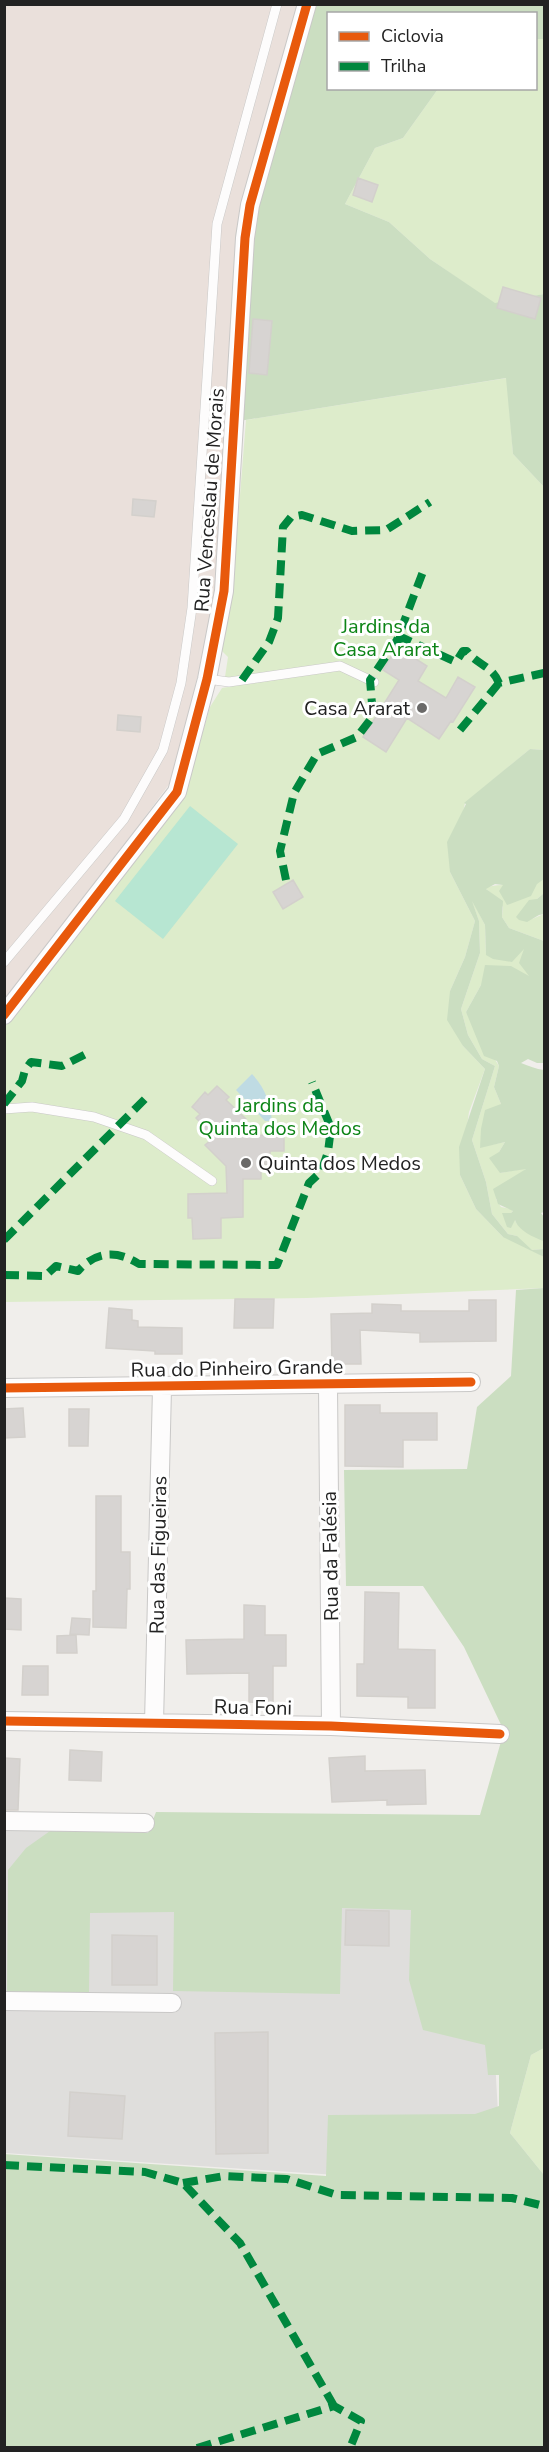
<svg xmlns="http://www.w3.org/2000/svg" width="549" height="2452" font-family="'Nunito Sans',sans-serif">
	<rect width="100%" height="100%" fill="#f0eeeb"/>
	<path fill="#dfdedc" d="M4 1818H347L482 1824 502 2186 5 2153Z"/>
	<path fill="#eae0db" d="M5 5H299L227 423 218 589 173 779 5 1005Z"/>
	<path fill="#ddeccb" d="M536 39H544V294L495 304 430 259 389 222 345 204 375 148 403 138 438 89 536 88Z
		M507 378 513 454 544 487V750L530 749 465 803 450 872 475 921 465 957 450 991 463 1046 485 1069 469 1112 460 1175 476 1209 503 1237 517 1236 508 1234 492 1214 486 1182 472 1140 495 1066 482 1059 468 1035 461 1009 480 953 479 921 469 894 485 925 486 955 525 947 530 977 481 985 466 1012 499 1066 494 1087 501 1104 480 1147 505 1142 499 1152 500 1173 527 1168 496 1199 501 1207 511 1209 513 1211 511 1213 517 1224 544 1241V1249L532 1250 544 1257V1288L307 1298 5 1302 4 1028 184 798 210 707 222 688 228 687 230 678 225 677 228 657 222 651 232 596 246 420Z
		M544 879V893L537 899 532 919 544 914V941L509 928 502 917 503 907 497 898 485 888C504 881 527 889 544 879Z
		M544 2048V2175L510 2133 531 2055Z"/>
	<path fill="#cbdec1" d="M299 5H544V39H536V14H328V88L438 89 403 138 375 148 345 204 389 222 430 259 495 303 544 294V487L513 454 506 378 227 423 236 231Z
		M530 749 544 750V879L537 884 531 896 507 905 499 891 503 885 495 884 486 889 503 901 502 917 509 928 544 941V1063H537L528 1059 521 1063C529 1066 536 1069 544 1070V1212L541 1213 544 1217V1241C534 1238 518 1230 515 1220L511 1228 507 1227 502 1213H511L513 1211 498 1204 493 1189 526 1169 500 1173 489 1158 499 1152 505 1142 480 1148 481 1129 485 1110 501 1104 494 1087 499 1066 497 1061 484 1056 466 1012 481 985 485 965 511 966 529 976 519 963 524 949 512 962 493 959 486 955 485 925 472 901 479 921 480 953 461 1009 468 1035 482 1059 495 1066 472 1140 486 1182 492 1214 508 1234 517 1236 532 1250 544 1249V1257L503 1237 476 1209 460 1175 459 1147 485 1069 463 1046 447 1020 450 991 465 957 475 921 450 872 447 842 466 804 464 803Z
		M544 893V914L539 915 527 922 519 920 516 917 529 900 537 899Z
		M544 1288V2048L531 2055 510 2133 544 2175V2447H5L4 2154 326 2176 328 2115 475 2114 499 2106V2075H488L485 2045 423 2030 409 1980 411 1910 342 1908 340 1994 173 1991 174 1912 90 1913 89 1992H7L8 1870 26 1848 50 1831 148 1833 156 1812 480 1815 504 1731 464 1647 423 1586H346L344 1470 467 1469 477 1407 511 1376 516 1290Z"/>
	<path fill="#b7e6d2" d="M190 806 238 844 163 939 115 901Z"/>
	<path fill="#bfdbe3" d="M252 1074C265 1088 270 1102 272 1121H265L236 1090Z"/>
	<path fill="#d7d4d2" stroke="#d3d0cc" stroke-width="1.5" d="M358 178 378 185 372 202 353 195Z
		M503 287 541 298 535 319 497 308Z
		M253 319 272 321 267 375 249 373Z
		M133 499 156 501 154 517 132 515Z
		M397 647 427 666 418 681 446 698 458 677 475 687 453 722 451 721 439 739 407 718 386 752 363 737 399 680 383 670Z
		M118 715 141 717 140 732 117 730Z
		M293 880 303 897 283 909 273 892Z
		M217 1086 229 1097 226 1100 246 1119 230 1134 284 1136V1151H270V1165L261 1164V1179H243V1217L221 1218V1238L193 1239 192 1218H188V1194L227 1193 226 1166 205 1145 211 1140 200 1129 203 1125 196 1118 200 1114 192 1107 205 1092 208 1095Z
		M235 1299H274L273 1328H234Z
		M469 1300H496V1341L420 1342V1333L360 1330 361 1364H332L331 1314 372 1313V1304L401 1305V1311H469Z
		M109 1308 132 1310V1320L138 1321V1327L182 1328V1354H155V1351L106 1348Z
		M345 1405H380V1413H437V1440H403V1467L345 1466Z
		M23 1408 25 1437 4 1438V1409Z
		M69 1409H89L88 1446H69Z
		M96 1496H121V1552H130V1589H127L126 1628 93 1627V1591H96Z
		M365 1592 399 1593 398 1649 435 1650V1708H408V1697L357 1696V1664H364Z
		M4 1598 21 1599V1630L4 1629Z
		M244 1605 265 1606V1635H286V1666H273V1703L249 1702V1673L187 1674 186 1640 244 1639Z
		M72 1618 90 1619 89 1635 70 1634Z
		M76 1635 77 1653H57V1636Z
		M23 1666H48V1695H22Z
		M70 1750 102 1752 101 1781 69 1780Z
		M365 1756V1771L425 1770 426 1804 387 1805V1800L332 1802 329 1758Z
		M4 1758 20 1759 18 1810H4Z
		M346 1910 389 1911V1946L345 1945Z
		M112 1935 157 1936V1985H112Z
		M268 2032V2153L216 2154 215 2033Z
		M70 2092 125 2096 122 2139 68 2136Z"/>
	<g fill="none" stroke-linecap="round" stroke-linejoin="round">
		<g stroke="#c9c8c7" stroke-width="10">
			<path id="lane" d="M207 679 229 682 340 666 374 682
				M4 962 124 819 163 750 181 683 192 608 217 224 277 4
				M4 1109 32 1107 94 1117 146 1135 212 1181"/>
		</g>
		<g stroke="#c9c8c7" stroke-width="20">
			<path id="street" d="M4 1015 177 792 207 679 224 591 245 238 250 205 307 4
				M328 1385 331 1726
				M4 1388 471 1382
				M4 1721 331 1726 500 1734
				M154 1723 162 1388
				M4 1821 145 1823
				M4 2001 172 2003"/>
		</g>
		<use href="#lane" stroke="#fdfcfc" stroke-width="9"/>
		<use href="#street" stroke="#fdfcfc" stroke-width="18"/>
		<path stroke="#00873e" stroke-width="8" stroke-dasharray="15 8" stroke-linecap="butt" d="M397 640 403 638 456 662 463 651H467C478 666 492 665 499 683L544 673
			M242 680 269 642 278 618 283 527 291 517 302 515 352 531 386 530 430 502
			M460 730 499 683
			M286 880 280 851 294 793 317 754 357 737 373 716 370 680 397 640 424 569
			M4 1104 22 1081 25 1070 31 1062 62 1066 88 1053
			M4 1240 146 1098
			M4 1275 45 1276 56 1266 78 1271C96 1251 117 1250 139 1264L277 1265 309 1183 321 1172 328 1152 331 1128 312 1082
			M4 2165 145 2172 183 2183 240 2243 334 2406
			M183 2183 224 2176 287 2179 337 2195 512 2198 544 2206
			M197 2448 334 2406 361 2421 350 2448"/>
		<g stroke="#fff" stroke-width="13">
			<path id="cycleway" d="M4 1015 177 792 207 679 224 591 245 238 250 205 307 4
				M4 1388 471 1382
				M4 1721 331 1726 500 1734"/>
		</g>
		<use href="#cycleway" stroke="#e8590c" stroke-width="9"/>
	</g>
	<g fill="#6a6968" stroke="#fff" stroke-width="2">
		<circle cx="422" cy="708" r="6"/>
		<circle cx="246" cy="1163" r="6"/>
	</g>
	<g text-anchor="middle" stroke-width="6" stroke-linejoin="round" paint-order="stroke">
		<g font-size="20" fill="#222" stroke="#fff">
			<text transform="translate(209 500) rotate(-86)" y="7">Rua Venceslau de Morais</text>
			<text transform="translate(237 1368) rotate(-1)" y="7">Rua do Pinheiro Grande</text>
			<text transform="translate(158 1555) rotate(-89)" y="7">Rua das Figueiras</text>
			<text transform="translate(330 1556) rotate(-91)" y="7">Rua da Falésia</text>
			<text transform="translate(253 1707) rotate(1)" y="7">Rua Foni</text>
		</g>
		<g font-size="20" fill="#0c8416" stroke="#fff">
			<text x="386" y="633">Jardins da<tspan x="386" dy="23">Casa Ararat</tspan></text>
			<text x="280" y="1112">Jardins da<tspan x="280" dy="23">Quinta dos Medos</tspan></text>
		</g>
		<g font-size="20" fill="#222" stroke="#fff" text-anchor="end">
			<text x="410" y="715">Casa Ararat</text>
			<text x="258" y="1170" text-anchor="start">Quinta dos Medos</text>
		</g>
	</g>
	<rect width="549" height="2452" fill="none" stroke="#222222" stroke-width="12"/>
	<rect x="327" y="12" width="210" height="78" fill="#ffffff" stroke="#a7a7a7" stroke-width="1.5"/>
	<rect x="339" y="32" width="30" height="9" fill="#e8590c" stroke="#a7a7a7" stroke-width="1.5"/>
	<text x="381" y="42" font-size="18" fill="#222222">Ciclovia</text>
	<rect x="339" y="62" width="30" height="9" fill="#00873e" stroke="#a7a7a7" stroke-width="1.5"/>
	<text x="381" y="72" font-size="18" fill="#222222">Trilha</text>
</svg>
